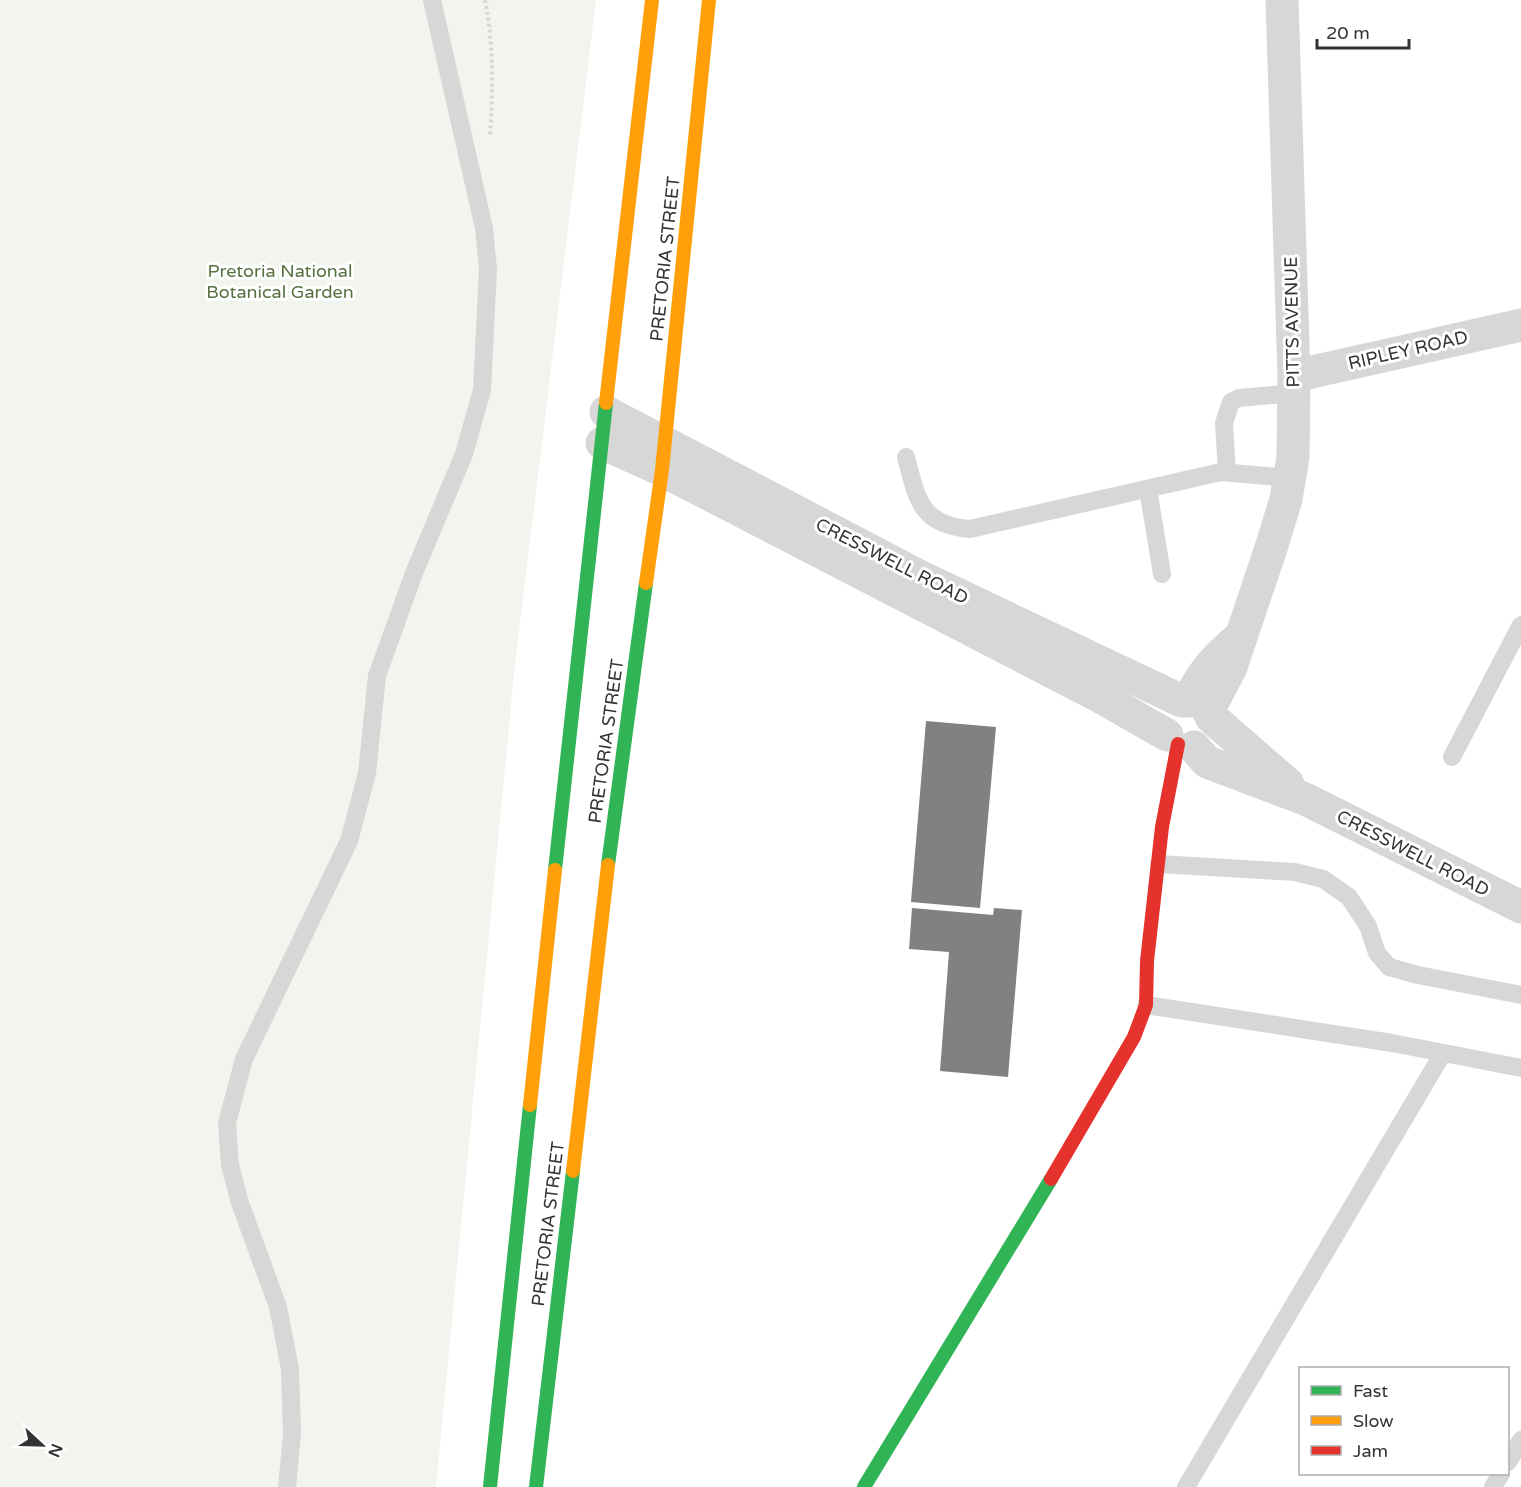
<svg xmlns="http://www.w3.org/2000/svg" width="1521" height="1487" font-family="'Varela Round',sans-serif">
	<rect width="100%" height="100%" fill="#fff"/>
	<path fill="#f1f5ed" d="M0 0H596L515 664 436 1487H0Z"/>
	<path fill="#818181" d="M926 721 996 727 980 908 911 902Z
		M912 908 993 915 994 908 1022 910 1008 1077 940 1071 949 952 909 949Z"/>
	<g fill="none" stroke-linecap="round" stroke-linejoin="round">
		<path stroke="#d6d6d6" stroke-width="4" stroke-dasharray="3 3" stroke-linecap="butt" d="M485 0C494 46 493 90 490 136"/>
		<path stroke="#d7d7d7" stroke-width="18" d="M906 457C917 499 920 525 970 529L1221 472 1290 478
			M1227 472 1224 423 1231 402 1239 398 1294 393
			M1148 489 1162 574
			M1452 757 1521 625
			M1159 864 1295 872 1323 879 1349 897 1368 926 1377 953 1389 967 1418 975 1521 995
			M1146 1005 1392 1043 1521 1068
			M1508 1462 1521 1440
			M287 1487 292 1434 290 1369 278 1307 240 1203 230 1165 227 1123 244 1059 349 841 367 773 377 676 414 573 464 454 482 390 488 269 484 228 432 0
			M1186 1487 1443 1053
			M1493 1487 1501 1474"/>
		<path stroke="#d7d7d7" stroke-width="33" d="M1294 376 1521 325
			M606 412 923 578 1182 701
			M602 443 662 470 1097 695 1167 735
			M1188 701C1203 672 1214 659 1239 638
			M1208 711 1231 667 1272 545 1286 499 1293 457 1294 376 1282 0
			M1211 717 1288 784
			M1194 747 1207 762 1305 799 1521 907"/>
		<path stroke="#30b455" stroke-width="14" d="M608 865 646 583
			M555 870 606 403
			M490 1487 530 1105
			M536 1487 573 1171
			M864 1487 1051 1179"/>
		<path stroke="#ff9f0a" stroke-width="14" d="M606 403 652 0
			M646 583 662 470 709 0
			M530 1105 555 870
			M573 1171 608 865"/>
		<path stroke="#e5322d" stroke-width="14" d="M1051 1179 1134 1037 1146 1005 1147 961 1162 827 1178 744"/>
	</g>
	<g text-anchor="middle" stroke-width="6" stroke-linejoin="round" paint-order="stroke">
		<g font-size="18" fill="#333" stroke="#fff">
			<text transform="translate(665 259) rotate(-84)" y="6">PRETORIA STREET</text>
			<text transform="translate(1292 322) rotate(-91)" y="6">PITTS AVENUE</text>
			<text transform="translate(1408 350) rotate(-13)" y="6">RIPLEY ROAD</text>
			<text transform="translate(892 561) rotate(27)" y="6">CRESSWELL ROAD</text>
			<text transform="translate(606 741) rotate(-82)" y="6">PRETORIA STREET</text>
			<text transform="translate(1413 853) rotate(27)" y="6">CRESSWELL ROAD</text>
			<text transform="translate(548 1224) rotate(-83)" y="6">PRETORIA STREET</text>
		</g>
		<g font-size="18" fill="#56703f" stroke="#fff">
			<text x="280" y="277">Pretoria National<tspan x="280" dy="21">Botanical Garden</tspan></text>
		</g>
	</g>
	<rect x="1299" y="1367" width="210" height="108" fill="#ffffff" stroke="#adadad" stroke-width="1.5"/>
	<rect x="1311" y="1386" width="30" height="9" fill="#30b455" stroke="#adadad" stroke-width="1.5"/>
	<text x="1353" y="1397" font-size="18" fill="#333333">Fast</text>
	<rect x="1311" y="1416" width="30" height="9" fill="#ff9f0a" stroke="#adadad" stroke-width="1.5"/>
	<text x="1353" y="1427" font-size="18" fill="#333333">Slow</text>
	<rect x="1311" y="1446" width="30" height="9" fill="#e5322d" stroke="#adadad" stroke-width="1.5"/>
	<text x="1353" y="1457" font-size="18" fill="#333333">Jam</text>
	<g transform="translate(42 1445) rotate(112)" stroke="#ffffff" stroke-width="4.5" paint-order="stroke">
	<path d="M0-4.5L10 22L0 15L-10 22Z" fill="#333333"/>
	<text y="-9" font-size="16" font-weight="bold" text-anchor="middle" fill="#333333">N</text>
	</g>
	<path d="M1317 39v9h92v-9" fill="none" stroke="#333333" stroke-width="3"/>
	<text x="1326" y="39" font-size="18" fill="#333333" stroke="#ffffff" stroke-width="4.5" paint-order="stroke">20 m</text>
</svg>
